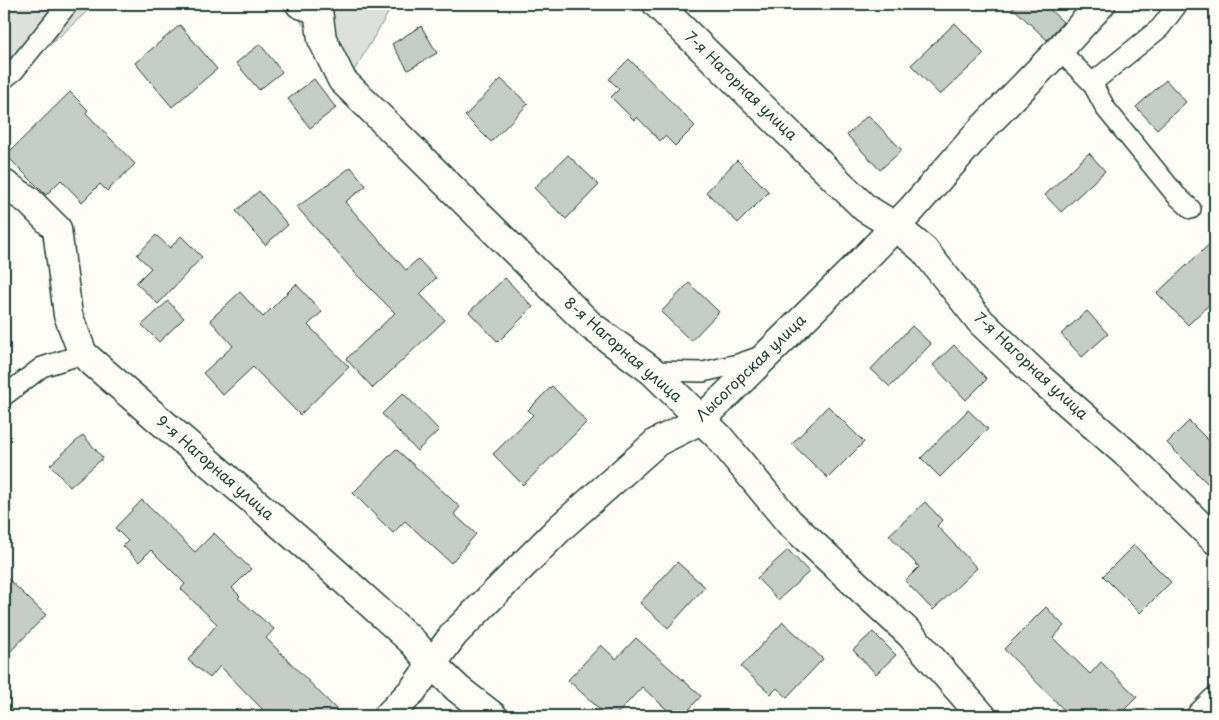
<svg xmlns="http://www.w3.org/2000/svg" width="1219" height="720" font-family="'Playpen Sans',sans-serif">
	<rect width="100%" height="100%" fill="#fdfcf7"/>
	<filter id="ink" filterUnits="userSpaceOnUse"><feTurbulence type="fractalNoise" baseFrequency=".02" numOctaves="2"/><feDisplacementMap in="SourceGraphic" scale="10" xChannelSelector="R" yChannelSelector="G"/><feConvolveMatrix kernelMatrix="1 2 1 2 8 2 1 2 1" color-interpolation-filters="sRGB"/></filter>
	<g filter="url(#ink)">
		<path fill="#dde0db" stroke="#7e8e88" d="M4 4H95L4 87Z
			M277 4H401L390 10 352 74 316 45 298 17Z"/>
		<path fill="#c6cdc7" stroke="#1f3d34" d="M1009 4H1044L1063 22 1047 40Z
			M955 23 984 54 940 95 911 65Z
			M180 25 217 69 172 107 135 63Z
			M421 26 437 53 408 70 392 44Z
			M260 44 282 72 259 90 236 63Z
			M629 59 695 126 675 146 665 136 660 141 637 117 634 120 611 97 619 89 609 79Z
			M314 79 336 108 310 128 288 99Z
			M501 79 528 104 491 142 465 116Z
			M1166 80 1186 102 1157 129 1136 107Z
			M70 92 88 110 86 113 135 164 107 191 100 184 82 202 61 180 46 195 6 155Z
			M868 115 902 150 880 170 847 135Z
			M1089 153 1105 171 1061 212 1045 195Z
			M568 155 599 185 566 219 534 188Z
			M737 160 769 192 738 223 706 192Z
			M351 167 366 186 345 202 406 270 418 259 436 278 420 294 445 320 373 388 346 359 395 313 355 273 297 207Z
			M259 191 288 225 265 245 236 211Z
			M156 235 170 248 181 236 202 257 158 304 136 283 151 268 137 255Z
			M1215 239V299L1188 325 1157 293Z
			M505 278 533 307 498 342 469 312Z
			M689 283 719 312 691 341 661 312Z
			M296 284 322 312 308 325 349 367 300 415 253 367 223 395 203 373 233 346 210 320 240 292 263 317Z
			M168 301 184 318 159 342 142 325Z
			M1087 311 1108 334 1082 357 1061 334Z
			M912 326 931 344 890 387 871 369Z
			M954 345 987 379 966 400 933 365Z
			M552 386 587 422 523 485 493 454 533 415 528 410Z
			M403 393 439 430 417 451 382 414Z
			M828 406 864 442 828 478 792 444Z
			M968 410 988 429 940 477 921 458Z
			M1189 421 1215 447V491L1167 443Z
			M83 435 103 458 70 487 50 465Z
			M396 449 460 507 454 514 476 534 451 563 405 521 393 533 353 493Z
			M142 500 195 552 214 533 251 569 232 588 240 596 238 598 274 629 266 638 343 716H269L220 666 210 678 188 660 217 624 181 589 185 584 151 550 139 562 123 546 128 541 115 528Z
			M925 502 942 520 937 526 977 568 933 610 905 581 919 567 889 535Z
			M1134 545 1171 582 1140 613 1103 576Z
			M788 550 809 572 778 600 757 578Z
			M677 562 705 587 668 628 640 603Z
			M4 575 46 615 4 658Z
			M1046 607 1064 626 1053 638 1090 674 1101 662 1137 697 1118 716H1070L1004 649Z
			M783 622 823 659 787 697 777 688 771 694 741 667Z
			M873 632 896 655 876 674 853 650Z
			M636 638 701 696 683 716H674L642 687 615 716H607L568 680 601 645 616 659Z"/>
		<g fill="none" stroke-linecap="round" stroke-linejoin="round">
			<g stroke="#1f3d34" stroke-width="22">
				<path id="service" d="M1059 50 1092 83 1106 109 1176 195 1191 209
					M4 79 14 71 68 4
					M1092 83 1160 28 1178 4
					M652 371 703 372 738 364 761 356
					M4 396 42 367 83 354"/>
			</g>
			<g stroke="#1f3d34" stroke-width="31">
				<path id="minor" d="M300 4 318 10 322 39 342 80 590 325 652 371 719 437 789 522 910 634 982 716
					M657 4 865 208 896 227 924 250 981 322 1042 380 1129 456 1215 540
					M4 184 28 200 57 229 68 315 83 354 323 561 413 642 432 664 458 689 493 716
					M388 716 413 690 454 634 561 527 657 442 701 420 870 253 912 209 983 128 1059 50 1101 4
					M1201 716 1215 702"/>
			</g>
			<use href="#service" stroke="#fdfcf7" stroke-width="19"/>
			<use href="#minor" stroke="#fdfcf7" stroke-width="28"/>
		</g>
	</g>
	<g text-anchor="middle" stroke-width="4" stroke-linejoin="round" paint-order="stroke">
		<g font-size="15" fill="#1f3d34" stroke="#fdfcf7">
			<text transform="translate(741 86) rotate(44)" y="5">7-я Нагорная улица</text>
			<text transform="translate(623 350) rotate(41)" y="5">8-я Нагорная улица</text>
			<text transform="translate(1031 366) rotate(43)" y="5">7-я Нагорная улица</text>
			<text transform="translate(751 368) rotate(-44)" y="5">Лысогорская улица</text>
			<text transform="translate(215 468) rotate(41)" y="5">9-я Нагорная улица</text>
		</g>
	</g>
	<rect width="1219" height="720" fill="none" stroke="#fdfcf7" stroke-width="20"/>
	<rect x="10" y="10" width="1199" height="700" fill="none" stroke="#1f3d34" stroke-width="2" filter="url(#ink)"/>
</svg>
